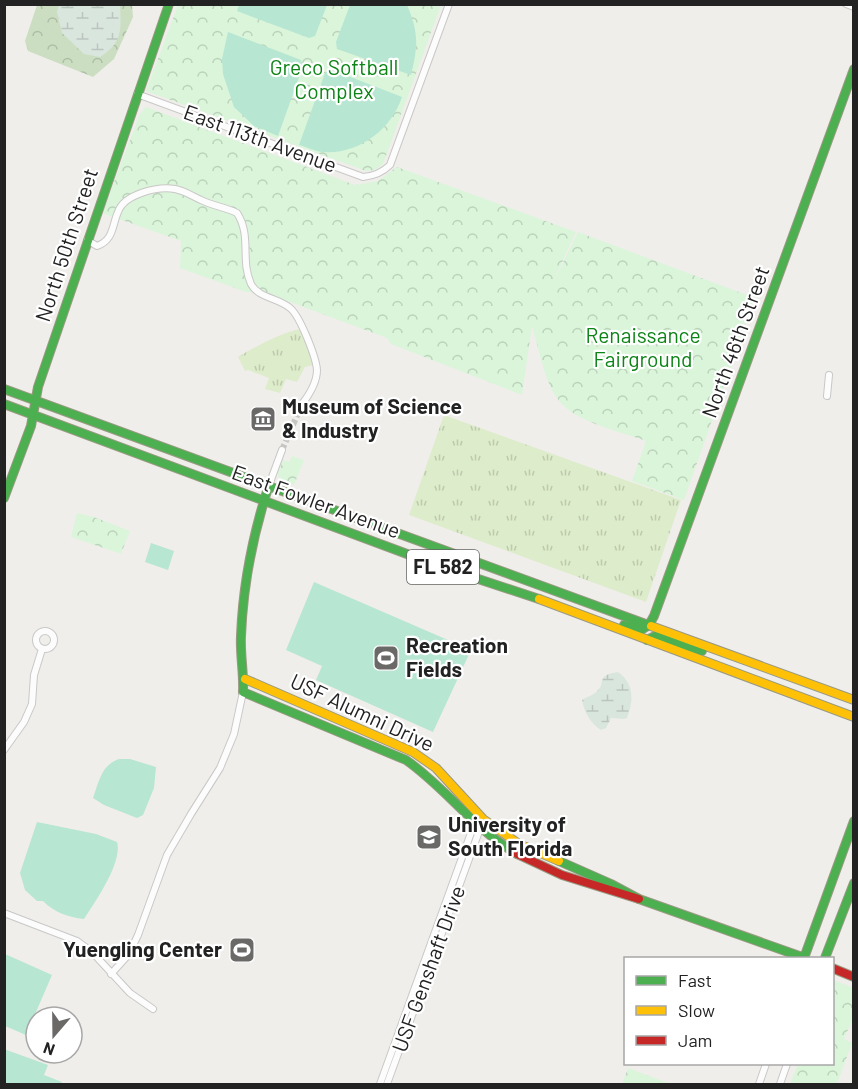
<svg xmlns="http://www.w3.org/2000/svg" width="858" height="1089" font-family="Barlow,sans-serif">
	<defs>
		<pattern id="grass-tufts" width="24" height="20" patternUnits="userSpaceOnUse" patternTransform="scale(1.5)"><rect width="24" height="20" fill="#ddeccb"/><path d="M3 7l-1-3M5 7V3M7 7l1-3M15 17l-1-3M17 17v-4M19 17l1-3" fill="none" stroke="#bdcaae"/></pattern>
		<pattern id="forest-crowns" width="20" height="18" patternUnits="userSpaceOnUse" patternTransform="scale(1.5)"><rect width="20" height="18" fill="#cbdec1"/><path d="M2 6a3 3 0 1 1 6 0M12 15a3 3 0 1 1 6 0" fill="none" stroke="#aebea6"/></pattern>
		<pattern id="wetland-marsh" width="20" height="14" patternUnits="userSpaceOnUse" patternTransform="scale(1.5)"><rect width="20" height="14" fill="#d9e6de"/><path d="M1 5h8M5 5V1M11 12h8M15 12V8" fill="none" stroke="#bac5be"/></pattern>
		<pattern id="park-crowns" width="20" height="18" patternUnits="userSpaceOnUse" patternTransform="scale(1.5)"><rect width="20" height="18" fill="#daf5da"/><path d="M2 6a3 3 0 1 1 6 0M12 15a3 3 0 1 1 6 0" fill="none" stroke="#bbd2bb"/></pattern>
	</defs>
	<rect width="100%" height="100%" fill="#f0eeeb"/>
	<path fill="url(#grass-tufts)" d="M300 329 314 365 305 367 297 382 286 379 280 393 265 389 269 378 248 370 245 371 238 357C257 346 278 334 300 329Z
		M444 415 681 500 646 602 409 515Z"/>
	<path fill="url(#forest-crowns)" d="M37 5H132L133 17 114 59 93 77 28 51 25 41Z"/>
	<path fill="url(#wetland-marsh)" d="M59 5H120C121 30 123 42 100 57L84 54 62 33 57 12Z
		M618 672C634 683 634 700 627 718L624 719 611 718 606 728 601 730C591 724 584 712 582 700 586 697 591 696 595 693 609 682 593 676 618 672Z"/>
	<path fill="url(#park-crowns)" d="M178 5H441L383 164 375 170 366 171 146 91Z
		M146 107 355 185 378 181 397 167 576 232 548 293 578 232 755 298 684 500 632 481 646 441C621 432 580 423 562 404 545 387 539 349 532 326L522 395 391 344 387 338 263 292H246L180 268 181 241 102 213 140 114Z
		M292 456 304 460 294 485 279 480 278 473 283 460 289 462Z
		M77 513 94 517 130 531 121 554 71 537Z
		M833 980 854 988 853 1018 844 1039 852 1043 837 1084H790L798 1064H832Z
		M628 1068 671 1084H622Z"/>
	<path fill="#b7e6d2" d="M239 5V4L327 5 315 36 309 38 237 11Z
		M350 5H407C419 33 418 46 411 75L337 49 336 42Z
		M228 32 301 60 303 66 278 136 254 126 234 107 223 74 222 59Z
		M330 69 402 97C391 130 358 155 322 152 315 151 306 147 299 145L325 73Z
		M151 543 174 551 168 570 145 562Z
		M314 582 471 650 433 732 316 680 322 666 286 650Z
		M119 759H130L156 767 154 788 143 815 137 818 104 805 93 798C99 782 101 765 119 759Z
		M37 822 96 834 117 842C123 862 95 902 84 919 68 917 55 913 43 901H37L25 890 20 873Z
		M5 954 52 975 26 1035 5 1026Z
		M4 1049 48 1065 44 1075 62 1082 61 1084H5Z"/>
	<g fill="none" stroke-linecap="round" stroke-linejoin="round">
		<path stroke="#c7c5c3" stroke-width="6" stroke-dasharray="6 3" stroke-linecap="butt" d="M282 450 302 404"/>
		<g stroke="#c9c8c7" stroke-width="8">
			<path id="street" d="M846 4 854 7
				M137 94 363 177C374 176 382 173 390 165L449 4
				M87 240 97 246C114 240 112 225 118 212 124 194 158 186 175 189 185 191 192 196 201 200 213 206 225 207 237 213 252 236 240 260 251 284 258 298 279 298 290 308 300 316 316 357 317 370 317 383 309 395 302 404
				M827 396 829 375
				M269 485 282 450
				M36 640a9 9 0 1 1 18 0a9 9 0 1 1-18 0Z
				M4 750 24 722 32 704 34 675 42 649
				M4 913 77 941 92 952 130 993 153 1009
				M111 974 129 954 138 935 167 855 191 814 220 768 234 734 243 692
				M380 1084 476 819
				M387 1084 481 826
				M759 1084 766 1064
				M780 1084 787 1064"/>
		</g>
		<g stroke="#999a82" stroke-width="10">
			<path id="fast" d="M4 389 651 626
				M4 404 442 567 539 599
				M269 485C253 534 243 584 241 636 240 655 244 673 243 692L406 760C446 788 474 829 517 854
				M4 498 31 426 38 387 169 4
				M624 625 641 630 649 625
				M649 625 654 616 854 69
				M647 640 655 636 702 651
				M559 861 611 884 639 899 805 958
				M804 958 854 821
				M825 958 854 883"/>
		</g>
		<g stroke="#999a82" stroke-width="10">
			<path id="slow" d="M539 599 854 717
				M651 626 854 700
				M245 679 413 752 436 768 483 819 519 844 559 861"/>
		</g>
		<g stroke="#999a82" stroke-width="10">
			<path id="jam" d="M517 854 562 875 639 899
				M832 968 854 977"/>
		</g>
		<use href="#street" stroke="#fdfcfc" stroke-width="6"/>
		<use href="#fast" stroke="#4caf50" stroke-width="8"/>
		<use href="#slow" stroke="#ffc107" stroke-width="8"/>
		<use href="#jam" stroke="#c62828" stroke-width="8"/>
	</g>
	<defs>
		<g id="museum-square" transform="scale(1.35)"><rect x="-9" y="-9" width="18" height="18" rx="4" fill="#6a6968" stroke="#fff"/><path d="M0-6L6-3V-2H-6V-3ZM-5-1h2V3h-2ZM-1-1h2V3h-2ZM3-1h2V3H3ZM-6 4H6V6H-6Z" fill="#fff"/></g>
		<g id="stadium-square" transform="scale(1.35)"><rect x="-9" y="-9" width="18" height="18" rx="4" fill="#6a6968" stroke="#fff"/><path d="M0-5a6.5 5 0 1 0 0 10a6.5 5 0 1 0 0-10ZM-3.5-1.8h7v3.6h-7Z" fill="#fff"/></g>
		<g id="university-square" transform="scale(1.35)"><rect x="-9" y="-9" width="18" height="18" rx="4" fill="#6a6968" stroke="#fff"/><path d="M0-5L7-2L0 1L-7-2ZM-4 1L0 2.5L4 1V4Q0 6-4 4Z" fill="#fff"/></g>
	</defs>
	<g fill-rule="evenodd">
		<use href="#museum-square" x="263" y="419"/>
		<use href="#stadium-square" x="386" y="658"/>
		<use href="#university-square" x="429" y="837"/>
		<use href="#stadium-square" x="242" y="950"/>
	</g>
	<g text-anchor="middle" stroke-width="4.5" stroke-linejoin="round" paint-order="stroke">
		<rect fill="#fff" stroke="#646464" stroke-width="1.5" x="407" y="550" width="72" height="34" rx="4.5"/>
		<g font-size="20" font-weight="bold" fill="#222">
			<text x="443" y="574">FL 582</text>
		</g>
		<g font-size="21" fill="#0c8416" stroke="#fff">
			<text x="334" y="75">Greco Softball<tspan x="334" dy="24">Complex</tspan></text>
			<text x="643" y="343">Renaissance<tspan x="643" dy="24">Fairground</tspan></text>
		</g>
		<g font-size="21" fill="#222" stroke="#fff">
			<text transform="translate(260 139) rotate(20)" y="7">East 113th Avenue</text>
			<text transform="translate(67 245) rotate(-72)" y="7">North 50th Street</text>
			<text transform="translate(736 342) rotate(-70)" y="7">North 46th Street</text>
			<text transform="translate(316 502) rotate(20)" y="7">East Fowler Avenue</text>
			<text transform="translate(362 713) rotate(25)" y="7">USF Alumni Drive</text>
			<text transform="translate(429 969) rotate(-70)" y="7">USF Genshaft Drive</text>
		</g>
		<g font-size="21" font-weight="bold" fill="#222" stroke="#fff" text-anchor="start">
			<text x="282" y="414">Museum of Science<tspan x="282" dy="24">&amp; Industry</tspan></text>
			<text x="406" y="653">Recreation<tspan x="406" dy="24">Fields</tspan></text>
			<text x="448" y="832">University of<tspan x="448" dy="24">South Florida</tspan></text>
			<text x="222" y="957" text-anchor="end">Yuengling Center</text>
		</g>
	</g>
	<rect width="858" height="1089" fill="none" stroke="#222222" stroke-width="12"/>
	<rect x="624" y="957" width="210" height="108" fill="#ffffff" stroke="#a7a7a7" stroke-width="1.5"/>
	<rect x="636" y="976" width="30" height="9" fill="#4caf50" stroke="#a7a7a7" stroke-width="1.5"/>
	<text x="678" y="987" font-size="18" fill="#222222">Fast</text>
	<rect x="636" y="1006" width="30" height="9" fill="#ffc107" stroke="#a7a7a7" stroke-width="1.5"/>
	<text x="678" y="1017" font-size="18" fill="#222222">Slow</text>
	<rect x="636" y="1036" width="30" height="9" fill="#c62828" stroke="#a7a7a7" stroke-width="1.5"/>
	<text x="678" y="1047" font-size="18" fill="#222222">Jam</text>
	<g transform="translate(54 1035) rotate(200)"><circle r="28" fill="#ffffff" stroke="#a7a7a7" stroke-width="1.5"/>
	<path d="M0-4.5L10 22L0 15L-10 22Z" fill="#6a6968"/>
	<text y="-9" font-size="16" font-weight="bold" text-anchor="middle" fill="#222222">N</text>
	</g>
</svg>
